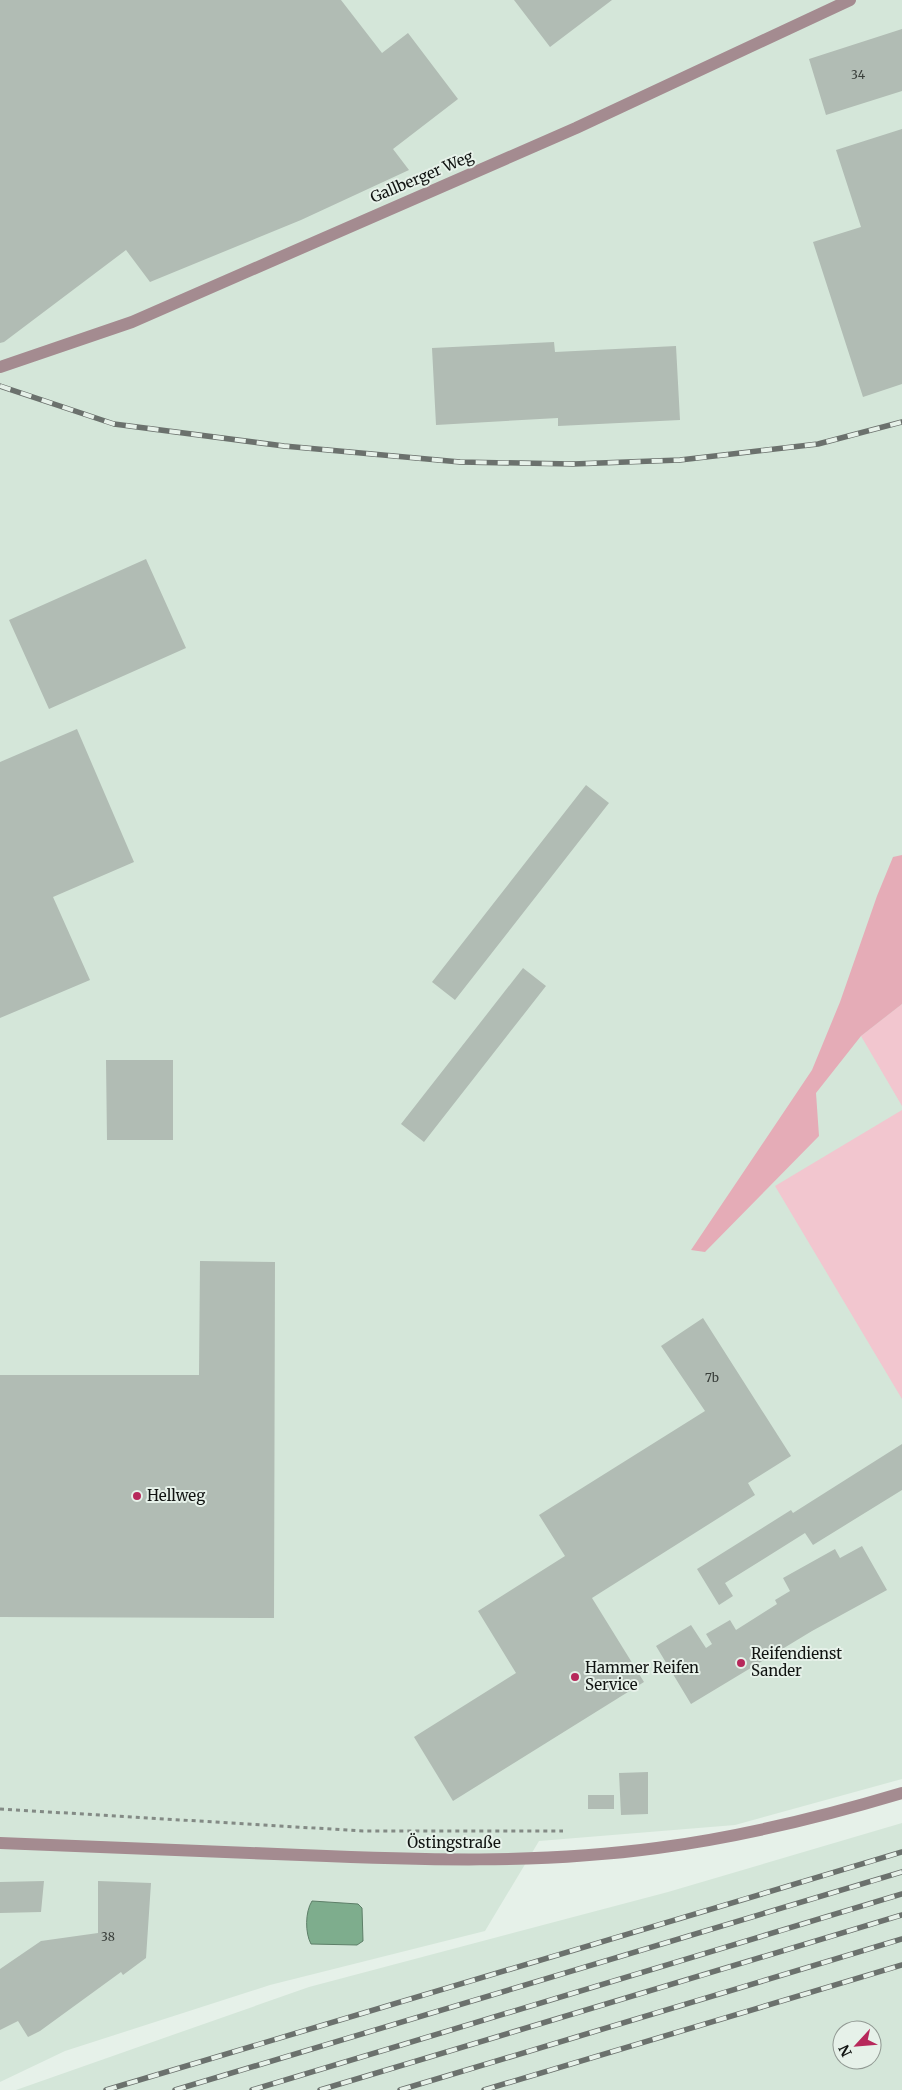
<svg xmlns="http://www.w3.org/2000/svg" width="902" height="2090" font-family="Merriweather,serif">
	<rect width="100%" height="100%" fill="#e6f1e9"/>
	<path fill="#d4e6d9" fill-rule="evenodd" d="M0 0H902V1779L735 1825 539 1841 485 1931 270 1985 65 2051 0 2082Z
		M902 1823V2090H16L309 1987 668 1892ZM842 2030H872V2060H842Z"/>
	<path fill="#f2c6cf" d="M902 1004V1106L861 1036Z
		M902 1110V1399L775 1186Z"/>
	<path fill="#e5acb7" d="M902 855V1004L861 1036 816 1093 819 1136 705 1252 691 1250 812 1070 840 1002 877 896 893 857Z"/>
	<path fill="#7ead8d" stroke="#5d7f68" d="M312 1901 358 1904 362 1908 363 1941 357 1945 311 1944C305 1933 305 1912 312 1901Z"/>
	<path fill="#b1bcb4" d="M0 0H341L382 53 408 33 458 99 393 149 409 170 301 220 150 282 126 250 4 342 0 343Z
		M514 0H612L550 47Z
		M902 29V91L826 115 809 59Z
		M902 129V384L863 397 813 242 861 227 836 150Z
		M554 342 555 352 676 346 680 420 558 426V418L436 425 432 348Z
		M146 559 186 648 49 709 9 620Z
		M77 729 134 862 53 897 90 980 0 1018V762Z
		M586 785 609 803 455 1000 432 982Z
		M523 968 546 986 424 1142 401 1124Z
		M106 1060H173V1140H107Z
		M200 1261 275 1262 274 1618 0 1617V1375H199Z
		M703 1318 791 1456 748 1483 755 1495 592 1598 644 1682 453 1801 414 1737 516 1673 478 1611 565 1556 539 1515 705 1411 661 1346Z
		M902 1444V1490L813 1545 805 1533 725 1583 733 1596 719 1605 697 1569 791 1510 793 1513Z
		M862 1546 887 1590 812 1631 691 1704 656 1646 691 1625 706 1648 712 1644 706 1634 730 1620 736 1630 777 1604 775 1600 790 1591 783 1578 835 1549 840 1558Z
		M648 1772V1814L621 1815 619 1773Z
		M588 1795H614V1809H588Z
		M44 1881 41 1912 0 1913V1882Z
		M98 1881 151 1883 146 1958 123 1975 121 1972 40 2031 28 2037 18 2021 0 2030V1969L41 1941 98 1933Z"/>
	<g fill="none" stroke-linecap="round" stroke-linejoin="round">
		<path stroke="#838a85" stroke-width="3" stroke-dasharray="4 4" stroke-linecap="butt" d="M0 1809 363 1831H563"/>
		<path stroke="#a48b90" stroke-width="12" d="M0 367 132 322 576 128 850 0"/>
		<path stroke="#a48b90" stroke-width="12" d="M0 1843C100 1847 201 1851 301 1855 420 1860 539 1864 657 1848 740 1837 822 1817 902 1793"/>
		<g stroke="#6b716d" stroke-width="5.5">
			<path id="rail" d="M0 386 114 424 284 446 460 462 573 464 680 460 818 444 902 422
				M106 2090 902 1852
				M175 2090 902 1872
				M252 2090 902 1894
				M320 2090 902 1915
				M400 2090 902 1939
				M484 2090 902 1965"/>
		</g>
		<use href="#rail" stroke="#e6f1e9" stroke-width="4" stroke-dasharray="11" stroke-linecap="butt"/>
	</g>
	<g fill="#b7285b" stroke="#e6f1e9" stroke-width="2">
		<circle cx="137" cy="1496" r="5"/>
		<circle cx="741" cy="1663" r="5"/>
		<circle cx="575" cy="1677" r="5"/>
	</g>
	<g text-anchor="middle" stroke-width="4" stroke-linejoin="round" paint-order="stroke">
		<g font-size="12" fill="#393e3a">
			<text x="858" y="79">34</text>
			<text x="712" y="1382">7b</text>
			<text x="108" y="1941">38</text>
		</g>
		<g font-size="15" fill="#111412" stroke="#e6f1e9">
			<text transform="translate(422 177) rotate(-23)" y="5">Gallberger Weg</text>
			<text x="454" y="1848">Östingstraße</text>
		</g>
		<g font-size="15" fill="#111412" stroke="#e6f1e9" text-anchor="start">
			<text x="147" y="1501">Hellweg</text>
			<text x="751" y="1659">Reifendienst<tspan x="751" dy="17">Sander</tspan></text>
			<text x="585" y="1673">Hammer Reifen<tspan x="585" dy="17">Service</tspan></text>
		</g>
	</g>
	<g transform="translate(857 2045) rotate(244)"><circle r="24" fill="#e6f1e9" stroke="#919993"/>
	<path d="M0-4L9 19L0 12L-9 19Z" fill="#b7285b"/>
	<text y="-8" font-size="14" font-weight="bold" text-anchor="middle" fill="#111412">N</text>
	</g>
</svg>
